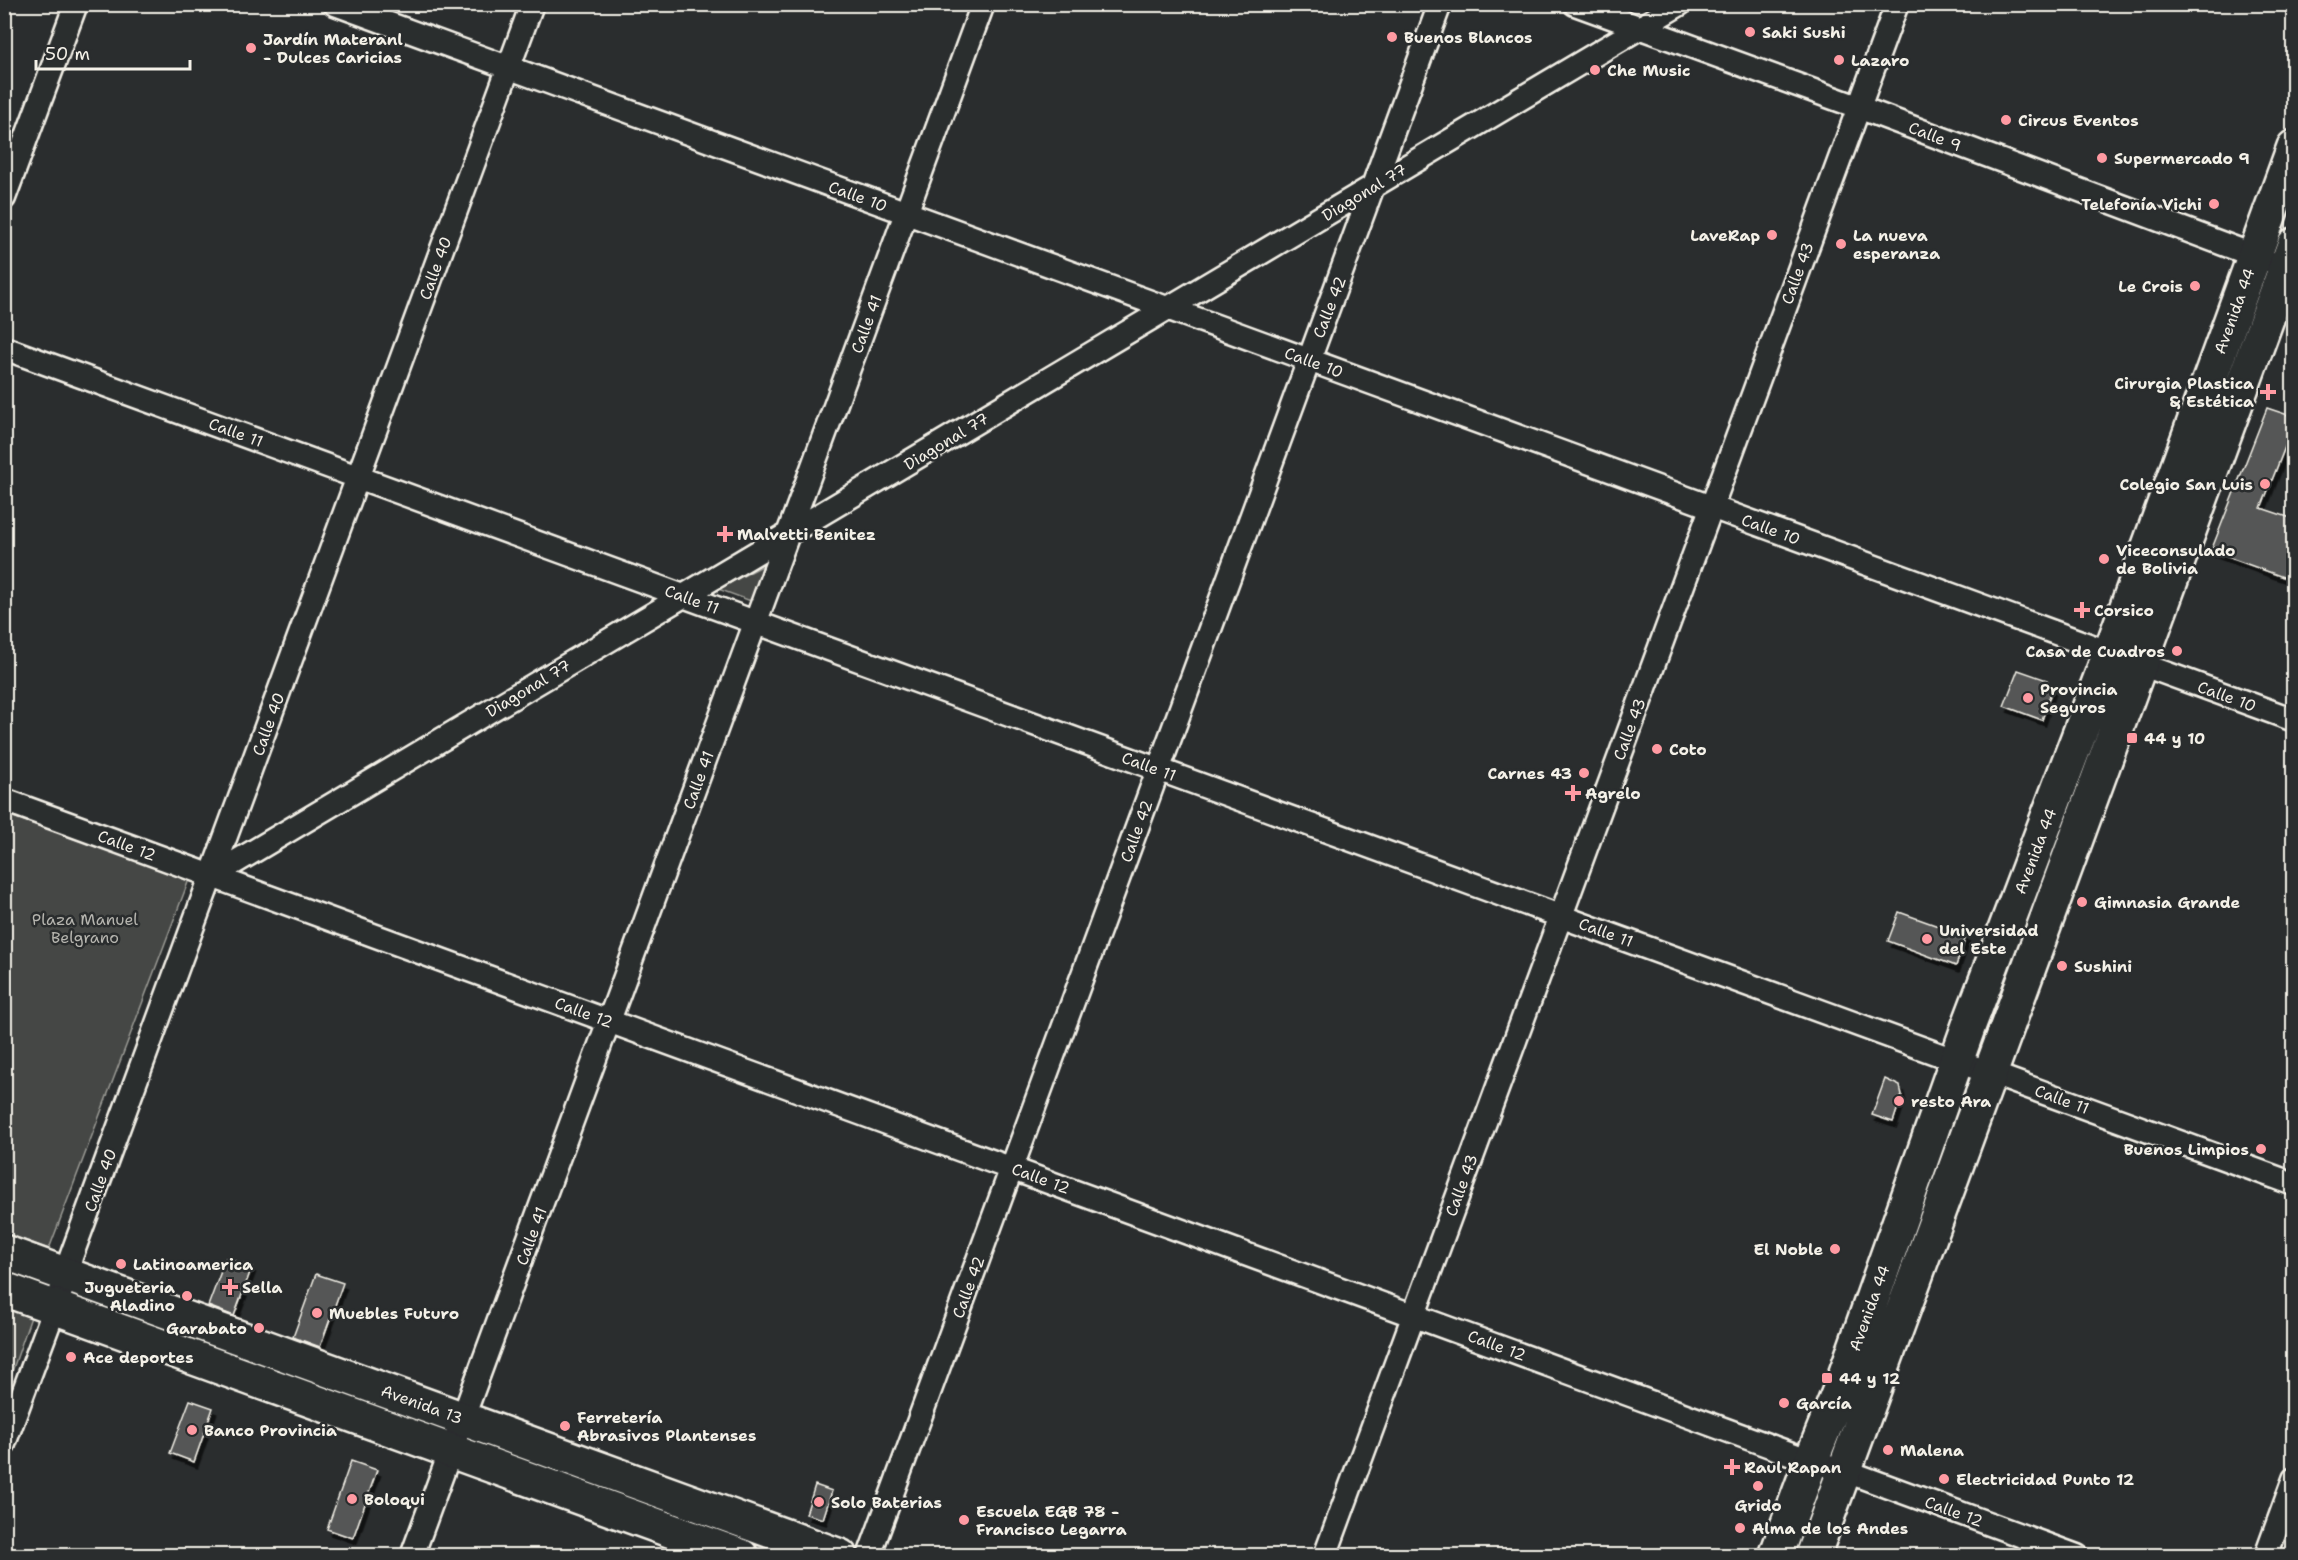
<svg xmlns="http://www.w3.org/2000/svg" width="2298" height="1560" font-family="'Shantell Sans',sans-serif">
	<defs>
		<filter id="shadow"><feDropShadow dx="3.5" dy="6" stdDeviation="0" flood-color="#0009"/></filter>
	</defs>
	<rect width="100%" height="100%" fill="#2a2d2e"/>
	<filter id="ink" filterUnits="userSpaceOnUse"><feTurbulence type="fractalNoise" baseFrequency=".0167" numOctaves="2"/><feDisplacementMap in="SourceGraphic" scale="12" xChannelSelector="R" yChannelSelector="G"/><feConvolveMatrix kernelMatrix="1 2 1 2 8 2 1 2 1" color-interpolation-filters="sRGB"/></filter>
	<g filter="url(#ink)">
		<path fill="#444645" stroke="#9c9c96" stroke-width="1.5" d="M764 565 751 601 718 589Z
			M4 814 190 877 49 1249 5 1233Z
			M5 1300 33 1311 5 1392Z"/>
		<path fill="#555756" stroke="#f4f1e8" stroke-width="1.5" filter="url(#shadow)" d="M2267 408 2294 417V444L2287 442 2261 508 2294 519V581L2211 551Z
			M2018 670 2047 680 2052 689 2042 720 2004 706Z
			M1899 912 1966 936 1956 966 1888 941Z
			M1885 1079 1900 1086 1902 1095 1893 1122 1872 1115Z
			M226 1258 252 1267 234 1316 208 1306Z
			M316 1274 343 1283 320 1347 293 1337Z
			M190 1400 213 1408 194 1462 170 1453Z
			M351 1461 377 1470 353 1538 327 1529Z
			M815 1485 832 1491 823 1519 806 1514Z"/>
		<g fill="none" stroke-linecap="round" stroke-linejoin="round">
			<g stroke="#f4f1e8" stroke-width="27">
				<path id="street" d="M335 4 2294 720
					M1575 4 1858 107 2266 260
					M4 198 76 4
					M4 348 2294 1184
					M4 800 1811 1461 1843 1470 2077 1556
					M212 876 1680 4
					M4 1444 67 1275 71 1257 532 4
					M412 1556 983 4
					M869 1556 1440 4
					M1325 1556 1897 4
					M2266 1556 2294 1479"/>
			</g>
			<g stroke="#f4f1e8" stroke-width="38">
				<path id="primary" d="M4 1252 840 1556
					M4 1289 741 1556
					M1776 1556 1811 1461 1842 1384 1969 1025 2110 653 2294 147
					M1813 1556 2294 245"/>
			</g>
			<use href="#street" stroke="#2a2d2e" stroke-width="22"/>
			<use href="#primary" stroke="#2a2d2e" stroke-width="33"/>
		</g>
	</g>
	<g fill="#ff9aa2" stroke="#2a2d2e" stroke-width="2">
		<circle cx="1750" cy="32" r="6"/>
		<circle cx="1392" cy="37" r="6"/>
		<circle cx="251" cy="48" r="6"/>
		<circle cx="1839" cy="60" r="6"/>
		<circle cx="1595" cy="70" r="6"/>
		<circle cx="2006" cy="120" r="6"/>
		<circle cx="2102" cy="158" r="6"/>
		<circle cx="2214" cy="204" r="6"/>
		<circle cx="1772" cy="235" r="6"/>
		<circle cx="1841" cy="244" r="6"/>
		<circle cx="2195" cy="286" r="6"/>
		<path d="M2265 383h6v6h6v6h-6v6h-6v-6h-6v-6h6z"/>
		<circle cx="2265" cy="484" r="6"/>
		<path d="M722 525h6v6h6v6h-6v6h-6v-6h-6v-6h6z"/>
		<circle cx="2104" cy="559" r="6"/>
		<path d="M2079 601h6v6h6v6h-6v6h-6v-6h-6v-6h6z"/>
		<circle cx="2177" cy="651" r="6"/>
		<circle cx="2028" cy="698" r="6"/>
		<rect x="2126" y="732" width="12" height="12" rx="3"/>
		<circle cx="1657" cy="749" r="6"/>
		<circle cx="1584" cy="773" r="6"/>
		<path d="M1570 784h6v6h6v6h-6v6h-6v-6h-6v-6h6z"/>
		<circle cx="2082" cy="902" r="6"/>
		<circle cx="1927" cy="939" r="6"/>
		<circle cx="2062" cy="966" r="6"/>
		<circle cx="1899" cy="1101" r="6"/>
		<circle cx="2261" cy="1149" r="6"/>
		<circle cx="1835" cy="1249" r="6"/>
		<circle cx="121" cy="1264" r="6"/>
		<path d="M227 1278h6v6h6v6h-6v6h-6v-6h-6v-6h6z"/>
		<circle cx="187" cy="1296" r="6"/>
		<circle cx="317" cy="1313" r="6"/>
		<circle cx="259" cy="1328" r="6"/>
		<circle cx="71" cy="1357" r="6"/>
		<rect x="1821" y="1372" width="12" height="12" rx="3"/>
		<circle cx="1784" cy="1403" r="6"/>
		<circle cx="565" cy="1426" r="6"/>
		<circle cx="192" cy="1430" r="6"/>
		<circle cx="1888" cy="1450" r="6"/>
		<path d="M1729 1458h6v6h6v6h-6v6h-6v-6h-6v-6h6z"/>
		<circle cx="1944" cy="1479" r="6"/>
		<circle cx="1758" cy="1486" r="6"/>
		<circle cx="352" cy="1499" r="6"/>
		<circle cx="819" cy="1502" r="6"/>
		<circle cx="964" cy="1520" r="6"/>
		<circle cx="1740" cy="1528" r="6"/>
	</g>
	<g text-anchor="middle" stroke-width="5" stroke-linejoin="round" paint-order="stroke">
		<g font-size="16" font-weight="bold" fill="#f4f1e8" stroke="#2a2d2e" text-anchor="start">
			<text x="1762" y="38">Saki Sushi</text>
			<text x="1404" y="43">Buenos Blancos</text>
			<text x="263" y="45">Jardín Materanl<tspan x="263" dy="18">- Dulces Caricias</tspan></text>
			<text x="1851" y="66">Lazaro</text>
			<text x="1607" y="76">Che Music</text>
			<text x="2018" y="126">Circus Eventos</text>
			<text x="2114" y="164">Supermercado 9</text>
			<text x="2202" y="210" text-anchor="end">Telefonía Vichi</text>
			<text x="1760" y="241" text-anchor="end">LaveRap</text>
			<text x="1853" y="241">La nueva<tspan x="1853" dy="18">esperanza</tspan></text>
			<text x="2183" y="292" text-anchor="end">Le Crois</text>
			<text x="2254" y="389" text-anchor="end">Cirurgia Plastica<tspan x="2254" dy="18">&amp; Estética</tspan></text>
			<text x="2253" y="490" text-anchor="end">Colegio San Luis</text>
			<text x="737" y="540">Malvetti Benitez</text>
			<text x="2116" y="556">Viceconsulado<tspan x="2116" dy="18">de Bolivia</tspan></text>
			<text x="2094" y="616">Corsico</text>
			<text x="2165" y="657" text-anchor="end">Casa de Cuadros</text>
			<text x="2040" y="695">Provincia<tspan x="2040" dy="18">Seguros</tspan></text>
			<text x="2144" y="744">44 y 10</text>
			<text x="1669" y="755">Coto</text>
			<text x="1572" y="779" text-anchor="end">Carnes 43</text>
			<text x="1585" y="799">Agrelo</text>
			<text x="2094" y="908">Gimnasia Grande</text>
			<text x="1939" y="936">Universidad<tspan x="1939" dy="18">del Este</tspan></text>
			<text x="2074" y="972">Sushini</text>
			<text x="1911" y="1107">resto Ara</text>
			<text x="2249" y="1155" text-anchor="end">Buenos Limpios</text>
			<text x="1823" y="1255" text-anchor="end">El Noble</text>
			<text x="133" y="1270">Latinoamerica</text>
			<text x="175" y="1293" text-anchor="end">Jugueteria<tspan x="175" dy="18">Aladino</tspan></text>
			<text x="242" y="1293">Sella</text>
			<text x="329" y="1319">Muebles Futuro</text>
			<text x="247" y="1334" text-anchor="end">Garabato</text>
			<text x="83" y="1363">Ace deportes</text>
			<text x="1839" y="1384">44 y 12</text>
			<text x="1796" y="1409">García</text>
			<text x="577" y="1423">Ferretería<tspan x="577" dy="18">Abrasivos Plantenses</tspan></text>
			<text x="204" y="1436">Banco Provincia</text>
			<text x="1900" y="1456">Malena</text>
			<text x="1744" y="1473">Raul Rapan</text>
			<text x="1956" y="1485">Electricidad Punto 12</text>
			<text x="364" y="1505">Boloqui</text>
			<text x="831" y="1508">Solo Baterias</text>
			<text x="1758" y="1511" text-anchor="middle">Grido</text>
			<text x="976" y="1517">Escuela EGB 78 -<tspan x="976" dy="18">Francisco Legarra</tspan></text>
			<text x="1752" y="1534">Alma de los Andes</text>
		</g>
		<g font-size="16" fill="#f4f1e8" stroke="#2a2d2e">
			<text transform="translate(1935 136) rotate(21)" y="6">Calle 9</text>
			<text transform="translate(1364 192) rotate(-31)" y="6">Diagonal 77</text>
			<text transform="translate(858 196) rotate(20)" y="6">Calle 10</text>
			<text transform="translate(435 268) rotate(-70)" y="6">Calle 40</text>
			<text transform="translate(1797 273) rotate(-70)" y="6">Calle 43</text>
			<text transform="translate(1329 307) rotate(-69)" y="6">Calle 42</text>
			<text transform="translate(2234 311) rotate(-70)" y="6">Avenida 44</text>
			<text transform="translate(866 324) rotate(-70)" y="6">Calle 41</text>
			<text transform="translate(1314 362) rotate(20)" y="6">Calle 10</text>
			<text transform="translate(236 432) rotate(20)" y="6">Calle 11</text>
			<text transform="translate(946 441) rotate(-31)" y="6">Diagonal 77</text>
			<text transform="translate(1771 529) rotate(20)" y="6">Calle 10</text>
			<text transform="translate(692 599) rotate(20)" y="6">Calle 11</text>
			<text transform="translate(528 688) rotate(-31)" y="6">Diagonal 77</text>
			<text transform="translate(2227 696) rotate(20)" y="6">Calle 10</text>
			<text transform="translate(268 724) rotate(-70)" y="6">Calle 40</text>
			<text transform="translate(1629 729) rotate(-70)" y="6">Calle 43</text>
			<text transform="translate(1149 766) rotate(20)" y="6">Calle 11</text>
			<text transform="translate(698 780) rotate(-70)" y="6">Calle 41</text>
			<text transform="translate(1136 831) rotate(-70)" y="6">Calle 42</text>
			<text transform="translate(127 845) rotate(20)" y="6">Calle 12</text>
			<text transform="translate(2035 851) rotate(-69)" y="6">Avenida 44</text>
			<text transform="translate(1606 932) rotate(20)" y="6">Calle 11</text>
			<text transform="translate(584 1012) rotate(20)" y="6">Calle 12</text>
			<text transform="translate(2062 1099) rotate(20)" y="6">Calle 11</text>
			<text transform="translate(1041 1178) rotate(20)" y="6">Calle 12</text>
			<text transform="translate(100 1180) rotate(-70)" y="6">Calle 40</text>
			<text transform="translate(1461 1185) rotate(-70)" y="6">Calle 43</text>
			<text transform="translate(531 1236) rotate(-70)" y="6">Calle 41</text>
			<text transform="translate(968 1287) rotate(-70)" y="6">Calle 42</text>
			<text transform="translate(1869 1308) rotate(-70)" y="6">Avenida 44</text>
			<text transform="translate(1497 1345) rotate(20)" y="6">Calle 12</text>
			<text transform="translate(422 1404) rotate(20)" y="6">Avenida 13</text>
			<text transform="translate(1954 1511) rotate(20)" y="6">Calle 12</text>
		</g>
		<g font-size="16" fill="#b6b5af" stroke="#2a2d2e">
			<text x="85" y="925">Plaza Manuel<tspan x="85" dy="18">Belgrano</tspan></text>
		</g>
	</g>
	<rect width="2298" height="1560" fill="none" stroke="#2a2d2e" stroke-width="24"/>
	<rect x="12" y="12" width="2274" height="1536" fill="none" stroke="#f4f1e8" stroke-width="2" filter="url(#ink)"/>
	<path d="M36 60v9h154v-9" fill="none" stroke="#f4f1e8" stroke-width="3"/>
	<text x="45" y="60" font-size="18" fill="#f4f1e8" stroke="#2a2d2e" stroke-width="4.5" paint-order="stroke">50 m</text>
</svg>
